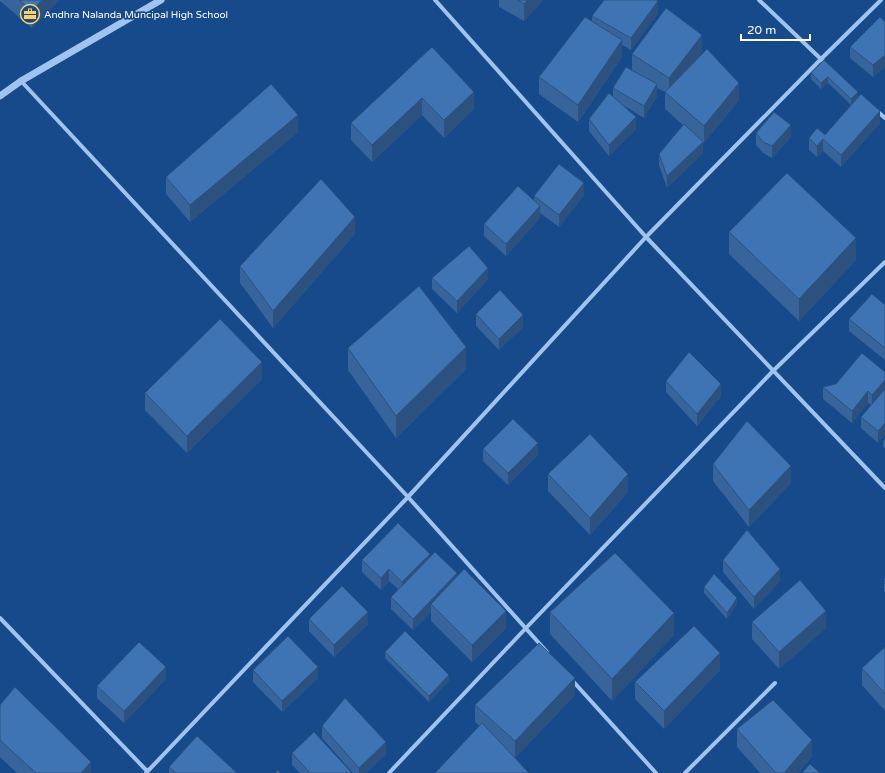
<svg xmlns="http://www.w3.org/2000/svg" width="885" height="773" font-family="'Varela Round',sans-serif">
	<rect width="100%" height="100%" fill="#174a8b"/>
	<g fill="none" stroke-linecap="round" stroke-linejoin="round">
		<path stroke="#a0c4ef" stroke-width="4" d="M435 0 646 237 885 488
			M759 0 823 61
			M21 81 408 497 547 652
			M877 111 885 118
			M0 618 147 771
			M571 679 656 773
			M146 773 408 497 646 237 821 59 881 0
			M389 773 526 628 773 371 885 262
			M685 773 775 683"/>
		<path stroke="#a0c4ef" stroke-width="7" d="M0 96 21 81 161 0"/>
	</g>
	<path fill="#36649b" d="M0 0H59L32 28 0 1Z
		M499 0H543L524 21 499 7Z
		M658 13 631 50 622 45V57L578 122 539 94V77L592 21V16Z
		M885 22V67L873 77 850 58V47Z
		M432 47 474 109 444 138 422 115 372 162 351 140V123Z
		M702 52 694 62 739 100 704 143 703 142V153L667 188 659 165V154L683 125 665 109V92L657 88V96L644 118 623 105 636 129 609 156 589 131V119L613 96V88L632 71V54Z
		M824 60 880 123 841 167 823 151 817 157 809 150V138L825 135 851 105 828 83 821 89 811 79V73Z
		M298 132 190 222 166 194V177Z
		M756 133 791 137 772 158 763 153 756 145Z
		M584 195 559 227 540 213V218L506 256 484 236V224L534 200V196Z
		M729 232 856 260 799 321 729 254Z
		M355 234 273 328 240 283V266Z
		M432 278 488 279 457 313 432 289Z
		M885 305V360L849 331V319Z
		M476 314 523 327 499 350 476 326Z
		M348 348 466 369 396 438 348 370Z
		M885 372V435L878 443 861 428V417L871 405 868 403 852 423 823 399V387Z
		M262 379 187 453 145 410V393Z
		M666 381 721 396 697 426 666 392Z
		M885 438V448L883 447V441Z
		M483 449 538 455 508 485 483 461Z
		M713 464 791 483 749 527 713 481Z
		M548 474 628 492 590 535 548 491Z
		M430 557 457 577 506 628 472 662 431 621V612L413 630 391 609V597L398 589 389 581 381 590 362 572V560Z
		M723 560 780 581 754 609 723 572Z
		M885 578V592L884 591V579Z
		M704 587 737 604 727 619 704 593Z
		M550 612 674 635 612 701 550 634Z
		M309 619 368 624 334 657 309 631Z
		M752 622 826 628 779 669 752 639Z
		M885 647V711L862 685V668Z
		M385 652 449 681 429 702 385 658Z
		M253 670 318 678 282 712 253 682Z
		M720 670 664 729 635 699V682Z
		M166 679 124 723 97 698V686Z
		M575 695 515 758 475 722V705Z
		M0 705 91 773H17L0 757Z
		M322 726 386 754 366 773H353L322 738Z
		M737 729 812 757 798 773H760L737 747Z
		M292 753 352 773H300L292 765Z
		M169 767 237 773H169Z"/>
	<path fill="#2c517e" d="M42 0H59L32 28V11Z
		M527 0H543L524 21V4Z
		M658 1V13L631 50V38Z
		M702 35V52L669 95V78Z
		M622 40V57L578 122V105Z
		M885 55V67L873 77V65Z
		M828 77V83L821 89V83Z
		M739 83V100L704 143V126Z
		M657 84V96L644 118V106Z
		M474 92V109L444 138V120Z
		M858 92V98L851 105V99Z
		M422 98V115L372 162V145Z
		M880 111V123L841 167V155Z
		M298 115V132L190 222V205Z
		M636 117V129L609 156V145Z
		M791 125V137L772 158V146Z
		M823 139V151L817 157V146Z
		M703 142V153L667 188V176Z
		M584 183V195L559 227V215Z
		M540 206V218L506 256V244Z
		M355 217V234L273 328V311Z
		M856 238V260L799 321V299Z
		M488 268V279L457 313V301Z
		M523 315V327L499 350V339Z
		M466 347V369L396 438V416Z
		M262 362V379L187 453V436Z
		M885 380V391L872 406V395Z
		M721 384V396L697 426V414Z
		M868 391V403L852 423V411Z
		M885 423V435L878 443V431Z
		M538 443V455L508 485V473Z
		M791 466V483L749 527V510Z
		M628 474V492L590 535V518Z
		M430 554V565L402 593V582Z
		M389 569V581L381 590V578Z
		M780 569V581L754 609V597Z
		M457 573V585L431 604V612L413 630V619Z
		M737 598V604L727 619V613Z
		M506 611V628L472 662V645Z
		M826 611V628L779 669V652Z
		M368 612V624L334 657V645Z
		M674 613V635L612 701V679Z
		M720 653V670L664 729V711Z
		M166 667V679L124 723V711Z
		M318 667V678L282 712V701Z
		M449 675V681L429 702V696Z
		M575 678V695L515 758V741Z
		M812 740V757L798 773H784Z
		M386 742V754L366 773H359V768Z
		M91 762V773H81Z"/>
	<path fill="#3f74b4" stroke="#2c517e" d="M19 0H42L32 11Z
		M518 0H527L524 4Z
		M604 0H656L658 1 631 38 592 16Z
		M666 8 702 35 669 78 632 54Z
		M585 17 622 40 578 105 539 77Z
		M880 17 885 22V55L873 65 850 47Z
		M432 47 474 92 444 120 422 98 372 145 351 123Z
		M707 49 739 83 704 126 665 92Z
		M824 60 858 92 851 99 828 77 821 83 811 73Z
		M626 67 657 84 644 106 613 88Z
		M271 84 298 115 190 205 166 177Z
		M609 93 636 117 609 145 589 119Z
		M861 94 880 111 841 155 823 139 817 146 809 138 817 128 825 135Z
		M774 112 791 125 772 146 763 142 756 133Z
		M684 124 703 142 667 176 659 154Z
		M559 164 584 183 559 215 534 196Z
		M787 173 856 238 799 299 729 232Z
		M321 179 355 217 273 311 240 266Z
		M518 186 540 206 506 244 484 224Z
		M469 246 488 268 457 301 432 278Z
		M419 286 466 347 396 416 348 348Z
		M500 290 523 315 499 339 476 314Z
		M872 294 885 305V348L849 319Z
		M220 319 262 362 187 436 145 393Z
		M689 352 721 384 697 414 666 381Z
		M862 353 885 372V380L872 395 868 391 852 411 823 387 836 384Z
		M885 389V423L878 431 861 417Z
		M513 419 538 443 508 473 483 449Z
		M747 421 791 466 749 510 713 464Z
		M590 434 628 474 590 518 548 474Z
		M398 523 430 554 402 582 389 569 381 578 362 560Z
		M747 530 780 569 754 597 723 560Z
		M435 552 457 573 413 619 391 597Z
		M615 553 674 613 612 679 550 612Z
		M464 569 506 611 472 645 431 604Z
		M714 574 737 598 727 613 704 587Z
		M800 580 826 611 779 652 752 622Z
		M342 586 368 612 334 645 309 619Z
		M694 626 720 653 664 711 635 682Z
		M405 631 449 675 429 696 385 652Z
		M288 636 318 667 282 701 253 670Z
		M139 642 166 667 124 711 97 686Z
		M539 643 575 678 515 741 475 705Z
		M885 647V694L862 668Z
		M15 687 91 762 81 773H36L0 740V705Z
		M345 698 386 742 359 768 322 726Z
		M773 700 812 740 784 773H776L737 729Z
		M482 723 529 773H435Z
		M314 732 352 773H310L292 753Z
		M197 736 237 773H176L169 767Z
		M810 764 820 773H802Z
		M278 770 280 773H275Z"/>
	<defs>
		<g id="office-ring" transform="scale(1)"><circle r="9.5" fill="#174a8b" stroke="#ffd05e" stroke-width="1.5"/><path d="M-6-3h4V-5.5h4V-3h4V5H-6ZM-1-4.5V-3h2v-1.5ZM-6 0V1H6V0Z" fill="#ffd05e"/></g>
	</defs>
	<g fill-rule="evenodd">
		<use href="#office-ring" x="30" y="14"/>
	</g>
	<g text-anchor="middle" stroke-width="3.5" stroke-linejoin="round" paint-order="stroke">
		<g font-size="10" fill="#fff" stroke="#174a8b" text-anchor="start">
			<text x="44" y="18">Andhra Nalanda Muncipal High School</text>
		</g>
	</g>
	<path d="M741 34v6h69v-6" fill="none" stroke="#ffffff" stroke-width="2"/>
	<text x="747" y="34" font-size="12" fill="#ffffff" stroke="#174a8b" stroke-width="3" paint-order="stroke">20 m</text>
</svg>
